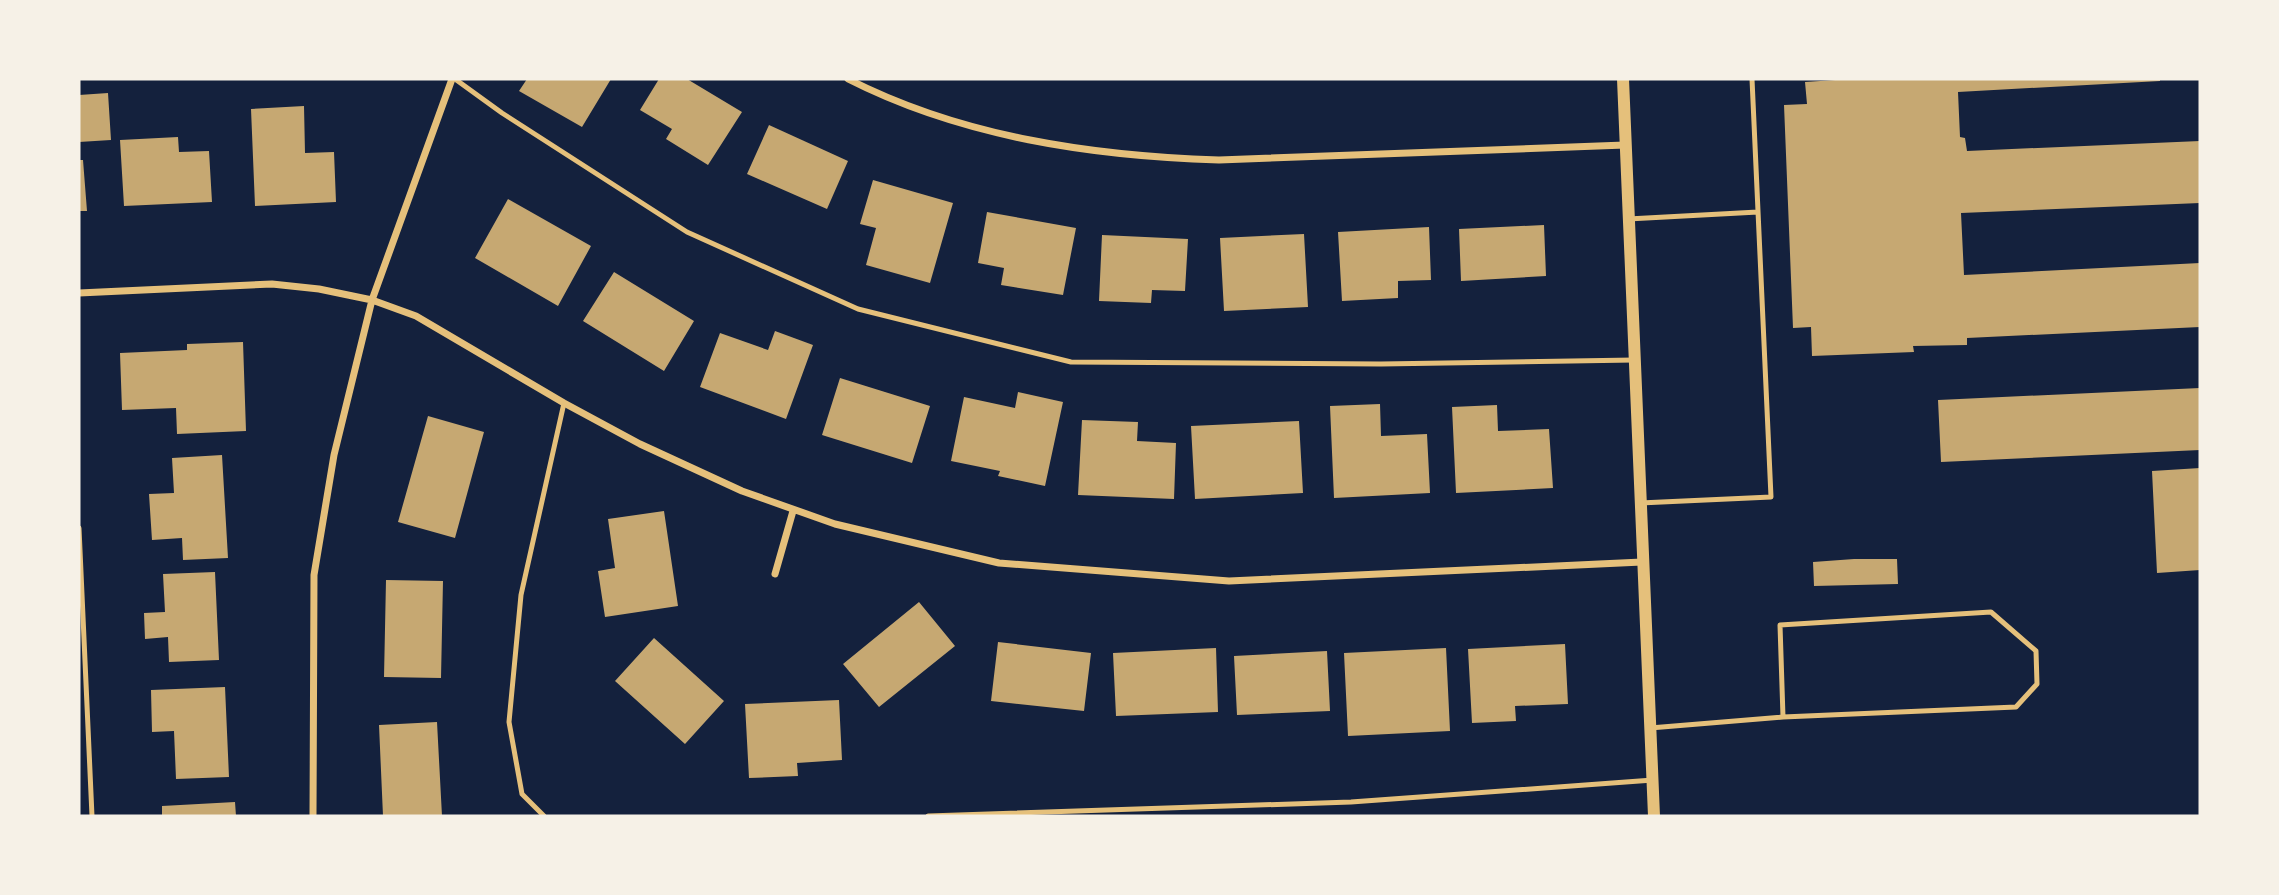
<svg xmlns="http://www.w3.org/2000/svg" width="2279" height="895" font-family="'IBM Plex Serif',serif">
	<rect width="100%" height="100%" fill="#14213d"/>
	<path fill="#c6a872" d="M527 79H611L582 127 519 91Z
		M659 79H687L742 112 708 165 666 139 672 129 640 110Z
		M1850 79H2160V81L1958 92 1960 137 1965 138 1967 151 2200 141V203L1961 213 1964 275 2200 263V327L1967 338V345L1913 346 1914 352 1812 356 1811 327 1793 328 1784 105 1807 104 1805 82Z
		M108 93 111 140 79 142V95Z
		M304 106 305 153 334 152 336 202 255 206 251 109Z
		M769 125 848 161 827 209 747 174Z
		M178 137 179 152 209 151 212 202 124 206 120 140Z
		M79 160H83L87 211H79Z
		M873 180 953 203 930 283 866 265 876 228 860 224Z
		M508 199 591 246 558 306 475 258Z
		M987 212 1076 228 1063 295 1001 285 1004 268 978 263Z
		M1544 225 1546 276 1461 281 1459 229Z
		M1429 227 1431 280 1398 281V298L1342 301 1338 232Z
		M1304 234 1308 307 1224 311 1220 238Z
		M1102 235 1188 239 1185 291 1152 290 1151 303 1099 301Z
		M614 272 694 321 664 371 583 321Z
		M775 331 813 345 786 419 700 387 720 333 768 350Z
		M243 342 246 431 177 434 176 408 122 410 120 353 187 350V344Z
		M840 378 930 406 912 463 822 435Z
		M2200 388V450L1941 462 1938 400Z
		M1018 392 1063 402 1045 486 998 476 1000 471 951 461 964 397 1015 408Z
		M1380 404 1381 436 1427 434 1430 493 1334 498 1330 406Z
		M1497 405 1498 431 1549 429 1553 488 1456 493 1452 407Z
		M428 416 484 432 455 538 398 522Z
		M1082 420 1138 422 1137 441 1176 443 1174 499 1078 495Z
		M1299 421 1303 493 1195 499 1191 426Z
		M222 455 228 558 183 560 182 538 152 540 149 494 174 493 172 458Z
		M2200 468V570L2157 573 2152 471Z
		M664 511 678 606 605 617 598 571 615 568 608 519Z
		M1854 559H1897L1898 584 1814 586 1813 562Z
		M215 572 219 660 169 662 168 637 145 639 144 613 165 612 163 574Z
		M386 580 443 581 441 678 384 677Z
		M919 602 955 646 879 707 843 664Z
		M654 638 724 701 685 744 615 681Z
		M998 642 1091 653 1084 711 991 701Z
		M1565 644 1568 704 1515 706 1516 721 1472 723 1468 649Z
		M1216 648 1218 712 1116 716 1113 653Z
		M1446 648 1450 731 1348 736 1344 653Z
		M1327 651 1330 711 1237 715 1234 656Z
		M225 687 229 777 176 779 174 731 152 732 151 690Z
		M839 700 842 760 797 763 798 776 749 778 745 704Z
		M437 722 442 816H383L379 725Z
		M235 802 236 816H162V806Z"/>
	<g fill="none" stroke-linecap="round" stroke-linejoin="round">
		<path stroke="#e5c07b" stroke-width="5" d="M455 79 502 113 687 232 858 309 1071 362 1381 364 1634 360
			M1628 219 1758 212
			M1640 503 1771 497 1752 79
			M79 528 92 816
			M1650 728 1783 717 2016 707 2037 684 2036 651 1991 612 1780 625 1783 717
			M544 816 522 794 509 722 521 595 564 403
			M928 816 1351 802 1653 780"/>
		<path stroke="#e5c07b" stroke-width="7" d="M848 79C962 137 1092 156 1219 160L1625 145
			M79 293 272 284 319 289 372 300 416 316 564 403 640 444 742 491 835 524 999 563 1229 581 1642 562
			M775 574 793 511
			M313 816 314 575 334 455 372 300 452 79"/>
		<path stroke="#e5c07b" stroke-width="12" d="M1623 79 1654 816"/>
	</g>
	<rect width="2279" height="895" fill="none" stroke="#f6f1e7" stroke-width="161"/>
</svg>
